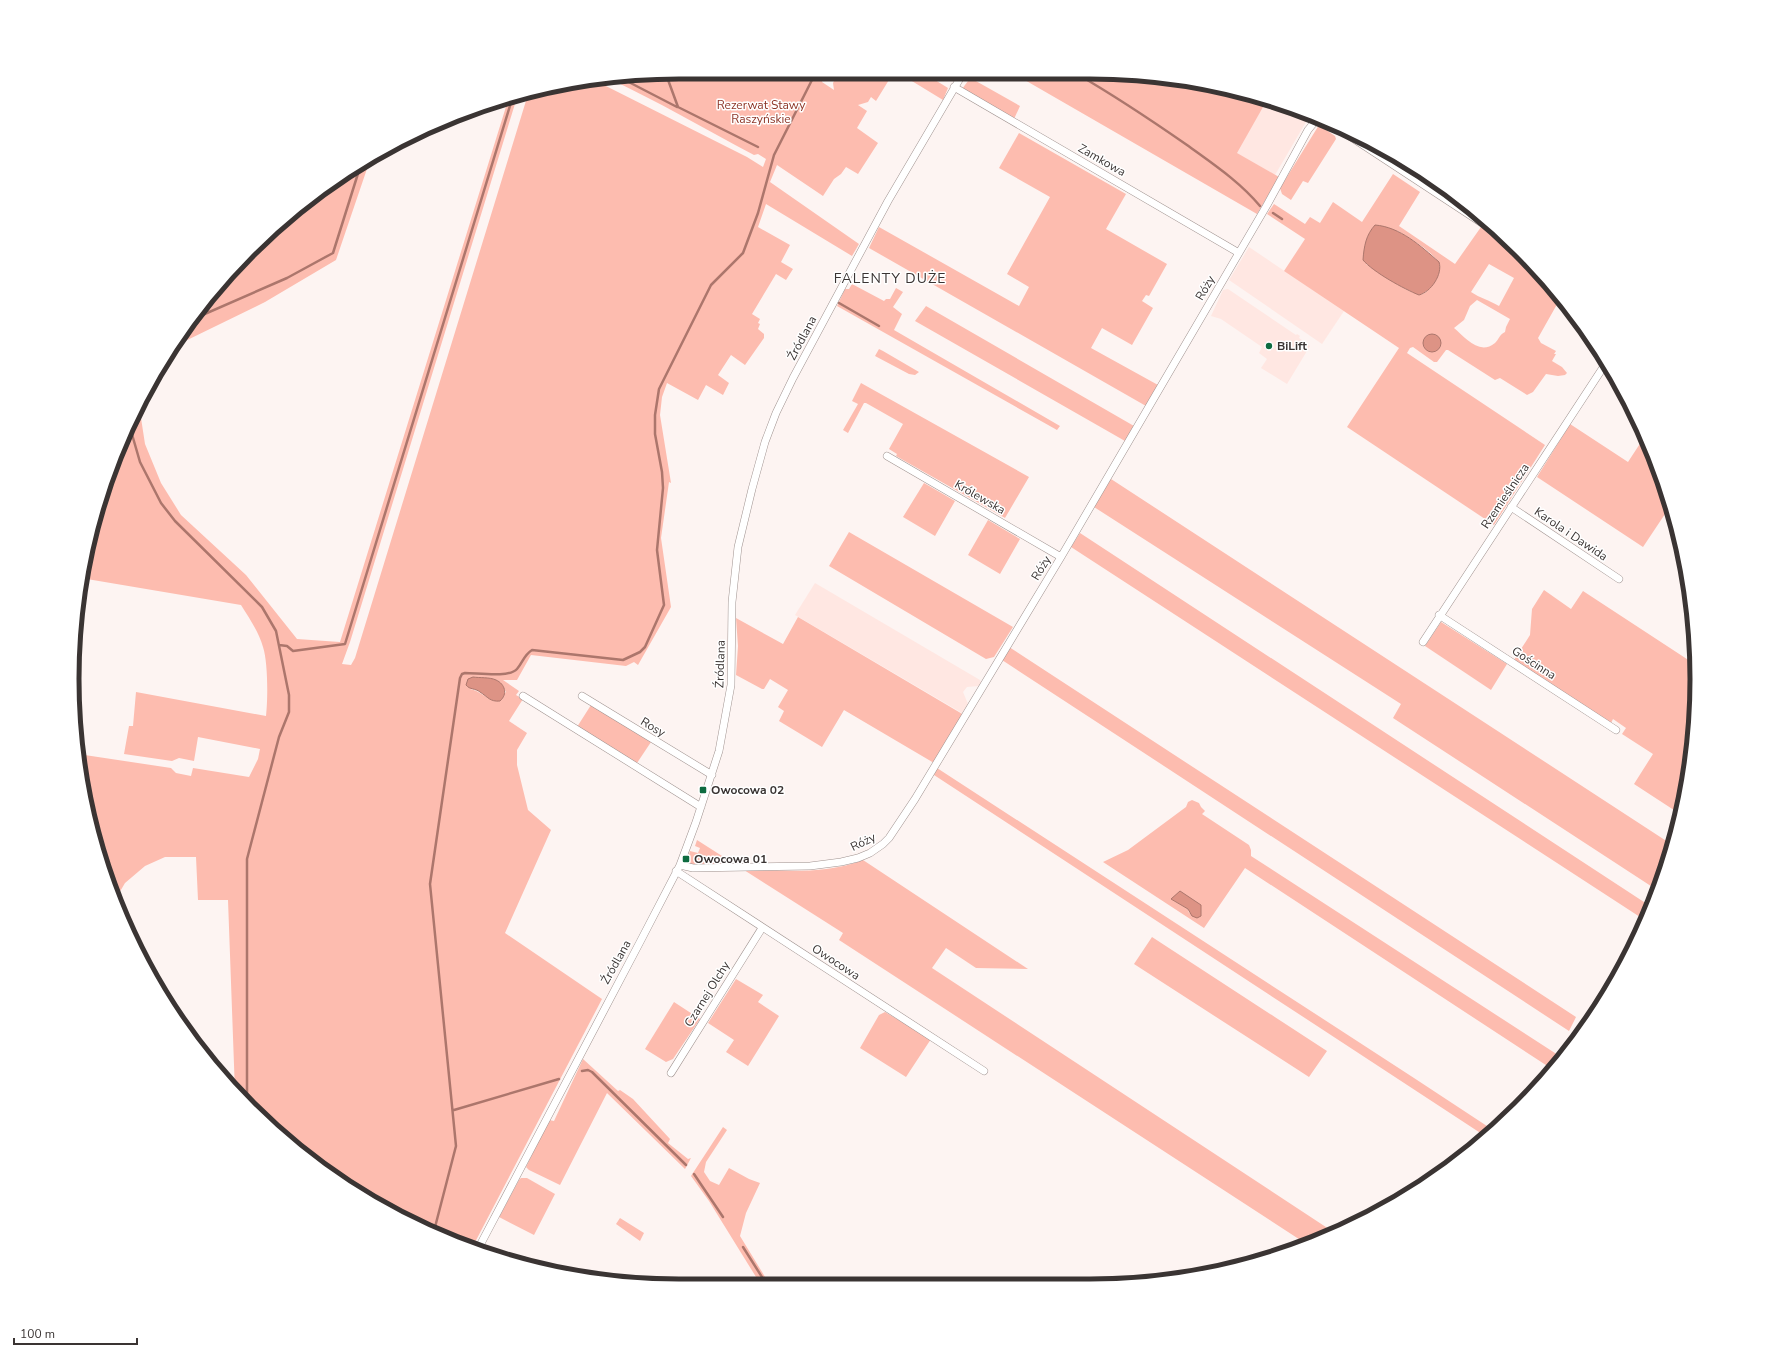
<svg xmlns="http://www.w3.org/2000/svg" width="1769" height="1358" font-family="'Nunito Sans',sans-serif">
	<rect width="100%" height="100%" fill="#fdf4f2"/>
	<path fill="#ffe7e2" d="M1267 100 1295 111 1305 117 1306 122 1275 175 1236 153Z
		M1249 247 1344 311 1322 344 1229 280Z
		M1228 289 1296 335 1297 334 1300 336 1299 338 1310 346 1287 384 1261 368 1267 359 1259 353 1262 347 1221 319 1211 316 1223 290Z
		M815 583 980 680 981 683 979 686 967 687 963 692 968 704 962 713 795 615Z"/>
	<path fill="#fdbcaf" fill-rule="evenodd" d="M1129 73 1247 93 1267 100 1237 153 1279 177 1257 214 1023 79 1025 74Z
		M837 75H892L876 101 871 97 868 102 858 105 867 111 857 128 878 143 858 174 846 167 841 174 834 179 823 196 777 165 770 182 859 244 852 256 766 204 758 227 790 245 781 262 793 269 786 280 776 274 752 314 760 319 758 323 760 324 758 329 764 334V338L745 365 731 355 718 375 729 383 723 395 706 385 698 400 667 383 662 397 660 415 671 483 669 482 661 538 671 607 638 665 634 662 626 666 531 655 517 680H503L519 691 516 695 523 699 509 721 527 733 517 750V765L528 810 551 830 505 933 602 999 472 1248 375 1205 279 1135 235 1092 228 900H198L196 857H165L145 866 125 883 115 900C96 853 85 804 78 754L171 768 176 773 191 776 193 768 249 777 258 759 260 749 198 737 194 761 179 758 172 761 124 754 129 726H133L136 692 266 716C268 699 268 662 263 647 259 632 249 618 241 605L81 578C89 519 112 465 135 410L141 399 139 405 145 444 161 483 181 515 246 575 297 639 340 642 509 97 518 94 350 642 342 664 351 665 355 658 529 91 592 79 747 157 763 167 766 159 758 154 754 155C705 129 657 101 606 77L823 76 822 82 834 90 833 83ZM502 685 506 692 495 701C486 698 480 691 470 689Z
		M902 75H927L948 88 943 100Z
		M967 76 1020 106 1014 119 962 89 968 81 965 79Z
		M1319 125 1335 136 1336 139 1308 183 1303 181 1291 200 1282 194 1280 188Z
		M1019 133 1126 194 1106 229 1167 264 1149 296 1146 295 1142 301 1153 308 1132 345 1102 328 1091 348 1158 385 1146 406 869 248 879 227 1019 306 1029 287 1007 274 1050 197 999 168Z
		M371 157 336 260 265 302 177 345 168 352 174 342 223 279 279 222Z
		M1393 174 1420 192 1399 226 1455 264 1481 227 1523 254 1560 299 1538 338 1541 343 1556 351 1554 354H1556L1552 361 1562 367 1567 373 1565 375 1558 376 1546 374 1533 392 1527 395 1500 378 1495 380 1448 350H1446L1437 362H1434L1413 347 1410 348 1407 353 1545 445 1494 525 1347 427 1399 348 1284 271 1305 239 1267 214 1274 204 1305 224 1310 217 1320 223 1333 202 1362 222ZM1398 231C1409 238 1436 253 1440 266 1436 275 1433 289 1423 294 1414 298 1375 270 1366 264ZM1489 264 1514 278 1499 306C1489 300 1480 298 1471 292ZM1477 300 1510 319 1506 327 1505 332C1500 334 1499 339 1495 343 1479 356 1465 337 1454 328L1464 320 1470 306Z
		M852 284 884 301 886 299H890L896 288 903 292 893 307 902 314 894 330 1060 426 1057 430 837 306 845 289H849Z
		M926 306 1134 426 1125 441 915 321Z
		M879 349 883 351 919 372 915 375 909 374 875 356Z
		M861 383 1029 477 1005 518 896 456 897 454 889 449 903 424 866 403H864L848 433 843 430 858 404 852 401Z
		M1570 424 1628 462 1645 436 1651 447 1669 508 1643 547 1537 477Z
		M1111 479 1671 844 1657 890 1393 718 1401 704 1094 507Z
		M924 483 955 501 935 536 903 517Z
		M988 520 1020 539 1000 574 968 555Z
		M849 532 1013 627 994 657 986 659 829 566Z
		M1080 533 1647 904 1640 917 1071 547Z
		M1544 590 1571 609 1583 591 1696 665 1697 679 1685 797 1680 814 1634 784 1653 754 1622 734 1626 728 1613 719 1611 723 1514 660 1530 635 1532 609Z
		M798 617 964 715 934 763 844 710 822 747 779 721 784 711 778 707 788 690 770 679 764 689H762L736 675 738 646 736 618 783 644Z
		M1441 622 1507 664 1491 690 1425 646Z
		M1009 647 1576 1017 1569 1031 1002 660Z
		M591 705 651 742 637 763 577 727Z
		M937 768 1414 1078 1493 1130 1485 1136 934 775Z
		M1192 800 1199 803 1201 807 1205 811 1202 814 1249 845 1251 850V856L1558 1055 1552 1069 1245 868 1204 928 1103 862 1128 850 1186 807 1188 802ZM1171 899 1201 905 1189 913 1188 909Z
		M697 840 733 863 692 865 687 862 690 851 698 853 700 848 695 846Z
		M863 860 1028 969 976 968 946 948 932 968 1335 1233 1308 1245 839 940 843 933 744 870C783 870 826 875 863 860Z
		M1646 913 1649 915 1631 948 1626 944Z
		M1152 937 1327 1051 1309 1077 1134 964Z
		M736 979 763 995 758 1002 779 1016 748 1066 726 1052 734 1040 708 1023Z
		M674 1002 700 1019 673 1059 666 1062 645 1049Z
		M885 1012 931 1039 906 1077 860 1048 879 1015Z
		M583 1059 618 1091 620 1090 633 1099 670 1139 668 1143 688 1159 691 1158 685 1169 607 1093 560 1185 529 1170 526 1167 549 1120 554 1121Z
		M723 1127 727 1130 706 1162 704 1172 710 1181 719 1185 729 1168 749 1179 760 1183 746 1213 740 1236 770 1285H761L709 1201 691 1176Z
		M521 1178H527L555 1194 534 1235 499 1217 519 1180Z
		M620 1218 644 1233 640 1241 616 1224Z"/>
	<path fill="#dd9385" stroke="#ac766c" d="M1375 225C1400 227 1421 246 1439 262 1443 274 1431 292 1419 295 1404 289 1373 272 1363 260 1364 246 1366 235 1375 225Z
		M1423 343a9 9 0 1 1 18 0a9 9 0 1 1-18 0Z
		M473 677C479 678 490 677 496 680 505 684 508 694 500 701 490 702 488 697 480 692 475 688 470 690 466 685L468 679Z
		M1180 891 1201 905V916L1197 918 1192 916 1188 909 1171 899Z"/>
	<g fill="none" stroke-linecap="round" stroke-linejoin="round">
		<path stroke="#ac766c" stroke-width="2.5" d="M1077 74C1115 96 1151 120 1187 145 1213 164 1239 181 1260 206
			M619 77 677 107
			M667 77 678 107 758 147
			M1273 213 1282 219
			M839 303 879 326
			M191 320 287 278 333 253 361 164
			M129 424 140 462 161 503 175 521 262 607 276 631 289 695V712L279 737 247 859V1103
			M279 645 287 646 293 651 345 644 513 96
			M582 1071 588 1070 592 1072 686 1165
			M454 1110 559 1079
			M694 1174 723 1217
			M434 1231 456 1146 430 884 460 678 462 674 465 673C478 673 509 678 517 669 523 662 524 655 532 650L623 660 640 652 645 647 664 605 657 550 663 488 662 472 655 434V415L659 389 711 285 743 253 758 213 774 155 814 76
			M743 1247 767 1285"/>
		<g stroke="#9f928f" stroke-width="8">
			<path id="minor" d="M954 87 1239 253
				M887 456 1061 557
				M1511 507 1619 579
				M1439 615 1616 730
				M1423 642 1606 363
				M523 696 701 807
				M582 696 712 775
				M680 865 693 868 810 866 841 862 858 858 870 853 883 844 889 838 915 799 1061 557 1267 205 1308 130 1317 119
				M676 871 984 1071
				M671 1073 762 928
				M477 1251 640 942 680 865 696 822 719 751 731 685 732 602 738 547 752 489 765 442 776 413 793 378 888 201 962 75"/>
		</g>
		<g stroke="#9f928f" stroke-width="10">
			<path id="tertiary" d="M1336 126 1505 237"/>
		</g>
		<use href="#minor" stroke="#fff" stroke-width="7"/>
		<use href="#tertiary" stroke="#fff" stroke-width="9"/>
	</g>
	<g fill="#0d6b40" stroke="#fff" stroke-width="1.5">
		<circle cx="1269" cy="346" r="4"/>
		<rect x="699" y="786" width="8" height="8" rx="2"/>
		<rect x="682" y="855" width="8" height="8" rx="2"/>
	</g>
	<g text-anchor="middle" stroke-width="3" stroke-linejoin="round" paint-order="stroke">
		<g font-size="12" fill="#8d3527" stroke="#fff">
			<text x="761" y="109">Rezerwat Stawy<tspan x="761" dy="14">Raszyńskie</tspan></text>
		</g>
		<g font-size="12" fill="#3a3433" stroke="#fff">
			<text transform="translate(1102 160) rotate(30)" y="4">Zamkowa</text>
			<text transform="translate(1205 288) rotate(-60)" y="4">Róży</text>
			<text transform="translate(802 338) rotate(-62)" y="4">Źródlana</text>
			<text transform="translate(1505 496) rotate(-56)" y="4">Rzemieślnicza</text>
			<text transform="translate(980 497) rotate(30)" y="4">Królewska</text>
			<text transform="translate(1571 534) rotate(34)" y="4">Karola i Dawida</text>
			<text transform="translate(1041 568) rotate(-59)" y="4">Róży</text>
			<text transform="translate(1534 663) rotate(33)" y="4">Gościnna</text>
			<text transform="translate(720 664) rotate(-88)" y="4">Źródlana</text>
			<text transform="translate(653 727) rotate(31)" y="4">Rosy</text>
			<text transform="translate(863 842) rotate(-26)" y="4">Róży</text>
			<text transform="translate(616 962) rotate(-61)" y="4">Źródlana</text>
			<text transform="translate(836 962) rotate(33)" y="4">Owocowa</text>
			<text transform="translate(707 994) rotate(-58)" y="4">Czarnej Olchy</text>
		</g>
		<g font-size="12" font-weight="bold" fill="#3a3433" stroke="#fff" text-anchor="start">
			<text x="1277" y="350">BiLift</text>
			<text x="711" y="794">Owocowa 02</text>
			<text x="694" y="863">Owocowa 01</text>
		</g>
		<g font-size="14" letter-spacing="1" fill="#3a3433" stroke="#fff">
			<text x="890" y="283">FALENTY DUŻE</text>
		</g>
	</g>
	<path d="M0 0H1769V1358H0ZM679 79H1090A600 600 0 0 1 1690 679V679A600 600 0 0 1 1090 1279H679A600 600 0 0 1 79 679V679A600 600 0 0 1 679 79Z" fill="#fff" fill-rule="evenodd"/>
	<path fill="none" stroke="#3a3433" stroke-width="5" d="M679 79H1090A600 600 0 0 1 1690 679V679A600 600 0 0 1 1090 1279H679A600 600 0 0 1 79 679V679A600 600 0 0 1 679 79Z"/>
	<path d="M14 1338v6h123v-6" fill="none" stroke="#3a3433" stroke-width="2"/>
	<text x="20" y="1338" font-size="12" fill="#3a3433" stroke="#ffffff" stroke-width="3" paint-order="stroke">100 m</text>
</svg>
